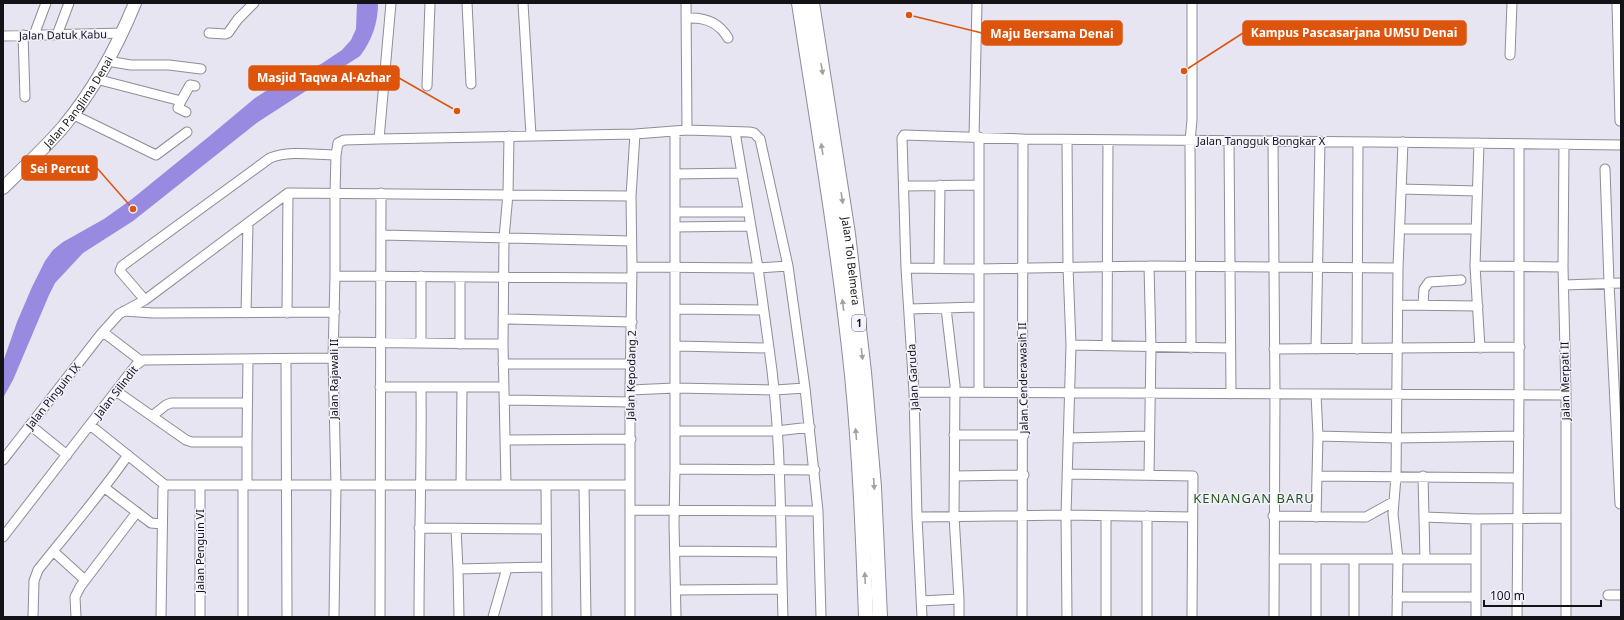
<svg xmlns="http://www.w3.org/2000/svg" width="1624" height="620" font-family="'Noto Sans',sans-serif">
	<rect width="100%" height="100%" fill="#e6e5f1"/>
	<path fill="#9889e1" d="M357 3H378C378 23 372 40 360 56L258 122 133 221 83 253 55 283 49 295 13 380 3 398V362L17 322 32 287 45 261 53 250 63 242 104 219 132 199 212 134 255 98 277 84 321 64 342 50 351 40 356 29Z"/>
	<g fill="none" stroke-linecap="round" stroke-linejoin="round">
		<g stroke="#8e8d98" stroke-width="11">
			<path id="minor" d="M467 3 471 84
				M523 3 531 135
				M686 3 687 130
				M1617 3 1620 121
				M687 18C705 17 719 22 728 38
				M209 33 225 34 228 33 238 19 254 3
				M23 35 25 97
				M34 35 46 3
				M57 35 69 3
				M3 36 123 33
				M1510 55 1512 3
				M107 61 131 65H169L201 69
				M96 79 181 101 178 108 186 112
				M427 86 430 3
				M181 101 190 85 195 86
				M72 114 156 155 187 132
				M675 131V469L674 523 676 617
				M735 132 758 268 769 348
				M974 137 977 3
				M379 139 391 3
				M1067 140 1068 267 1071 345 1066 515 1067 617
				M1229 141 1231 394
				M1273 141 1275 394 1274 617
				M1479 143 1475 266 1480 348
				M1564 145 1563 267 1566 395V617
				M1605 169 1609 283 1620 504
				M675 174 742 173
				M904 186 979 185
				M1401 189 1477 191
				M675 212H748
				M675 227 751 226
				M1400 229H1476
				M382 235 631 241
				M1149 266 1151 347 1149 475
				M1475 266 1563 267
				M632 267 758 268 788 266
				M906 268 979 269 1149 266 1398 268
				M939 268 940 185
				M335 276 632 278
				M1564 285 1621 283
				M145 300 120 271 122 266 270 158C290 150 315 155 336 155
				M1398 305 1478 306
				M1423 305 1424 289 1429 282 1461 280
				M676 309 763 310
				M909 309 978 307
				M124 311 153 313 335 312
				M246 313 248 223
				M287 313 288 193
				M503 319 632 322
				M103 332 141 361
				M334 342 503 344
				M421 343V276
				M460 344V277
				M1071 345 1230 348
				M676 346 769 348C782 436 780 527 783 617
				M1107 346 1108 140
				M1191 348 1190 141 1192 120V3
				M1274 349 1520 347
				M1316 349 1320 141
				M1357 349 1358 142
				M286 360 287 617
				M503 364H631
				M380 387H503
				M630 390 675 388 775 390 805 388
				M116 391 186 440 192 442H247V485
				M914 392 1566 395
				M979 392V137
				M1316 394 1318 436 1317 476 1518 478
				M504 400 631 402
				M152 416 166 405 171 403H247
				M30 425 67 455
				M90 425 165 485
				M675 431H777L810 427
				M954 435H1024
				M1318 436 1396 438 1519 436
				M1068 438 1149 436
				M505 440 631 439
				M247 442 248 360
				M3 460 101 334 119 314 145 300 288 193 631 196
				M675 469 815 470
				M1067 474 1193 476 1192 617
				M955 476 1024 475
				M1423 476 1425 559
				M200 485V617
				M461 485 462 387
				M506 485 503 344 504 238 508 194 509 136
				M546 485 547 617
				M584 485 586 617
				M105 488 151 523 162 524
				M630 510 818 511
				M1147 516V617
				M1273 516 1366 517 1393 502
				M917 517 1066 515 1192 517
				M1106 517V617
				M1316 517 1317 476
				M1424 517 1476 519 1566 518
				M419 528 546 529
				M456 529 458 569
				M3 537 136 365 143 360 333 358
				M53 551 85 580
				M675 551 781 552
				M1274 559H1476
				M1316 559V617
				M676 590 782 589
				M1608 595H1621
				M1397 597H1476
				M959 599V617
				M921 601 959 599 954 516 955 385 946 308
				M33 617 34 581 38 570C68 532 100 495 128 455
				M76 617 75 597 80 587 137 512
				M161 617 163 489 165 485H630
				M243 617V485
				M334 617 336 485 333 358 335 276V193L336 155 338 143 344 140 379 139 635 134 687 130 749 132 754 133 760 139 788 266 805 388 818 511 821 617
				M380 617 381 193
				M419 617C419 540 422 464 421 387
				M459 617 458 569 546 567
				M493 617 507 568
				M630 617V390L632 267 631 196 635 134
				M922 617 917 517 914 392 906 268 902 138 904 135 1023 139 1375 142 1621 145
				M1022 617 1023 139
				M1354 617V559
				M1397 617 1398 559 1393 514 1396 477 1398 268 1403 142
				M1476 617V519
				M1517 617 1519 395V145"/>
		</g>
		<g stroke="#8e8d98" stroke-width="14">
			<g id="major">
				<path id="s1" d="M3 188C23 168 45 148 63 127 94 90 117 47 135 3"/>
			</g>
		</g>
		<g stroke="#8e8d98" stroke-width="16">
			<g id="highway">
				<path d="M799 3C818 127 839 250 852 375 860 456 863 536 866 617"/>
				<path id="s2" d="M812 3 848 234 864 372 874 487 880 617"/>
			</g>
		</g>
		<use href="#minor" stroke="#fff" stroke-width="9"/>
		<use href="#major" stroke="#fff" stroke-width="12"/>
		<use href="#highway" stroke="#fff" stroke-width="14"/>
	</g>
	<defs><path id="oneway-solid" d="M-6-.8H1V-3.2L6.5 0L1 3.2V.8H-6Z"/></defs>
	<g fill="#a1a0a2">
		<use href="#oneway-solid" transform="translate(822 69) rotate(81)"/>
		<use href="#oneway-solid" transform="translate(822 149) rotate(-99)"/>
		<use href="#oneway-solid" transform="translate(842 198) rotate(81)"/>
		<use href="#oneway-solid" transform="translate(843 305) rotate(-97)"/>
		<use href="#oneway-solid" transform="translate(862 354) rotate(83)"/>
		<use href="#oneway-solid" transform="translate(856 434) rotate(-95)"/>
		<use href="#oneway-solid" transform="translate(874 484) rotate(86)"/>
		<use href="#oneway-solid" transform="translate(865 578) rotate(-93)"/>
	</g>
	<g text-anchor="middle" stroke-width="3" stroke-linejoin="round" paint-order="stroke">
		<rect fill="#f3f2fe" stroke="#56555c" stroke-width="1" x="852" y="315" width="14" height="16" rx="3"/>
		<g font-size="10" font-weight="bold" fill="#131216">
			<text x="859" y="327">1</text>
		</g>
		<g font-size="11" fill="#131216" stroke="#f3f2fe">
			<text transform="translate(63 35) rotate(-1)" y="4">Jalan Datuk Kabu</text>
			<text dy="4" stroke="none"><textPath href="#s1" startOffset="115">Jalan Panglima Denai</textPath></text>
			<text x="1261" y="145">Jalan Tangguk Bongkar X</text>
			<text dy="4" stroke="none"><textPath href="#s2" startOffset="261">Jalan Tol Belmera</textPath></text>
			<text transform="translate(631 375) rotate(-89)" y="4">Jalan Kepodang 2</text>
			<text transform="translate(913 377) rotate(-93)" y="4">Jalan Garuda</text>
			<text transform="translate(1023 378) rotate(-91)" y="4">Jalan Cenderawasih II</text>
			<text transform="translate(334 379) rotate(-90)" y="4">Jalan Rajawali II</text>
			<text transform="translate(1565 381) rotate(-91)" y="4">Jalan Merpati II</text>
			<text transform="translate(116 392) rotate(-52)" y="4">Jalan Silindit</text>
			<text transform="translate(53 396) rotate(-52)" y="4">Jalan Pinguin IX</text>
			<text transform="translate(200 551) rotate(-90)" y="4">Jalan Penguin VI</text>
		</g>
		<g font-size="13" letter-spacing="1" fill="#26551c" stroke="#f3f2fe">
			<text x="1254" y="503">KENANGAN BARU</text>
		</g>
	</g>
	<path fill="none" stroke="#dd550c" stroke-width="1.5" d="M1184 71L1243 33M909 15L982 33M457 111L399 78M133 209L97 168"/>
	<g fill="#dd550c" stroke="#f3f2fe" stroke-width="1.5">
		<circle cx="1184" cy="71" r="4"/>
		<circle cx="909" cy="15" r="4"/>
		<circle cx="457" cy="111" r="4"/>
		<circle cx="133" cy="209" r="4"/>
	</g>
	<g fill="#dd550c" stroke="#dd550c" stroke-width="1.5">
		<rect x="1243" y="21" width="223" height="24" rx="4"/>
		<rect x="982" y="21" width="140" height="24" rx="4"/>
		<rect x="249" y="66" width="150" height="24" rx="4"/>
		<rect x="22" y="156" width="75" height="24" rx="4"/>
	</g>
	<g font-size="12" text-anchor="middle" font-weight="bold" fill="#fff">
		<text x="1354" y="37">Kampus Pascasarjana UMSU Denai</text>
		<text x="1052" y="38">Maju Bersama Denai</text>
		<text x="324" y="82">Masjid Taqwa Al-Azhar</text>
		<text x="60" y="173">Sei Percut</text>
	</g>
	<rect width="1624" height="620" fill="none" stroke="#131216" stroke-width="8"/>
	<path d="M1484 600v6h117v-6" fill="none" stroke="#131216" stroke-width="2"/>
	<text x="1490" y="600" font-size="12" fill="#131216" stroke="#f3f2fe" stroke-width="3" paint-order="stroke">100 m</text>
</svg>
